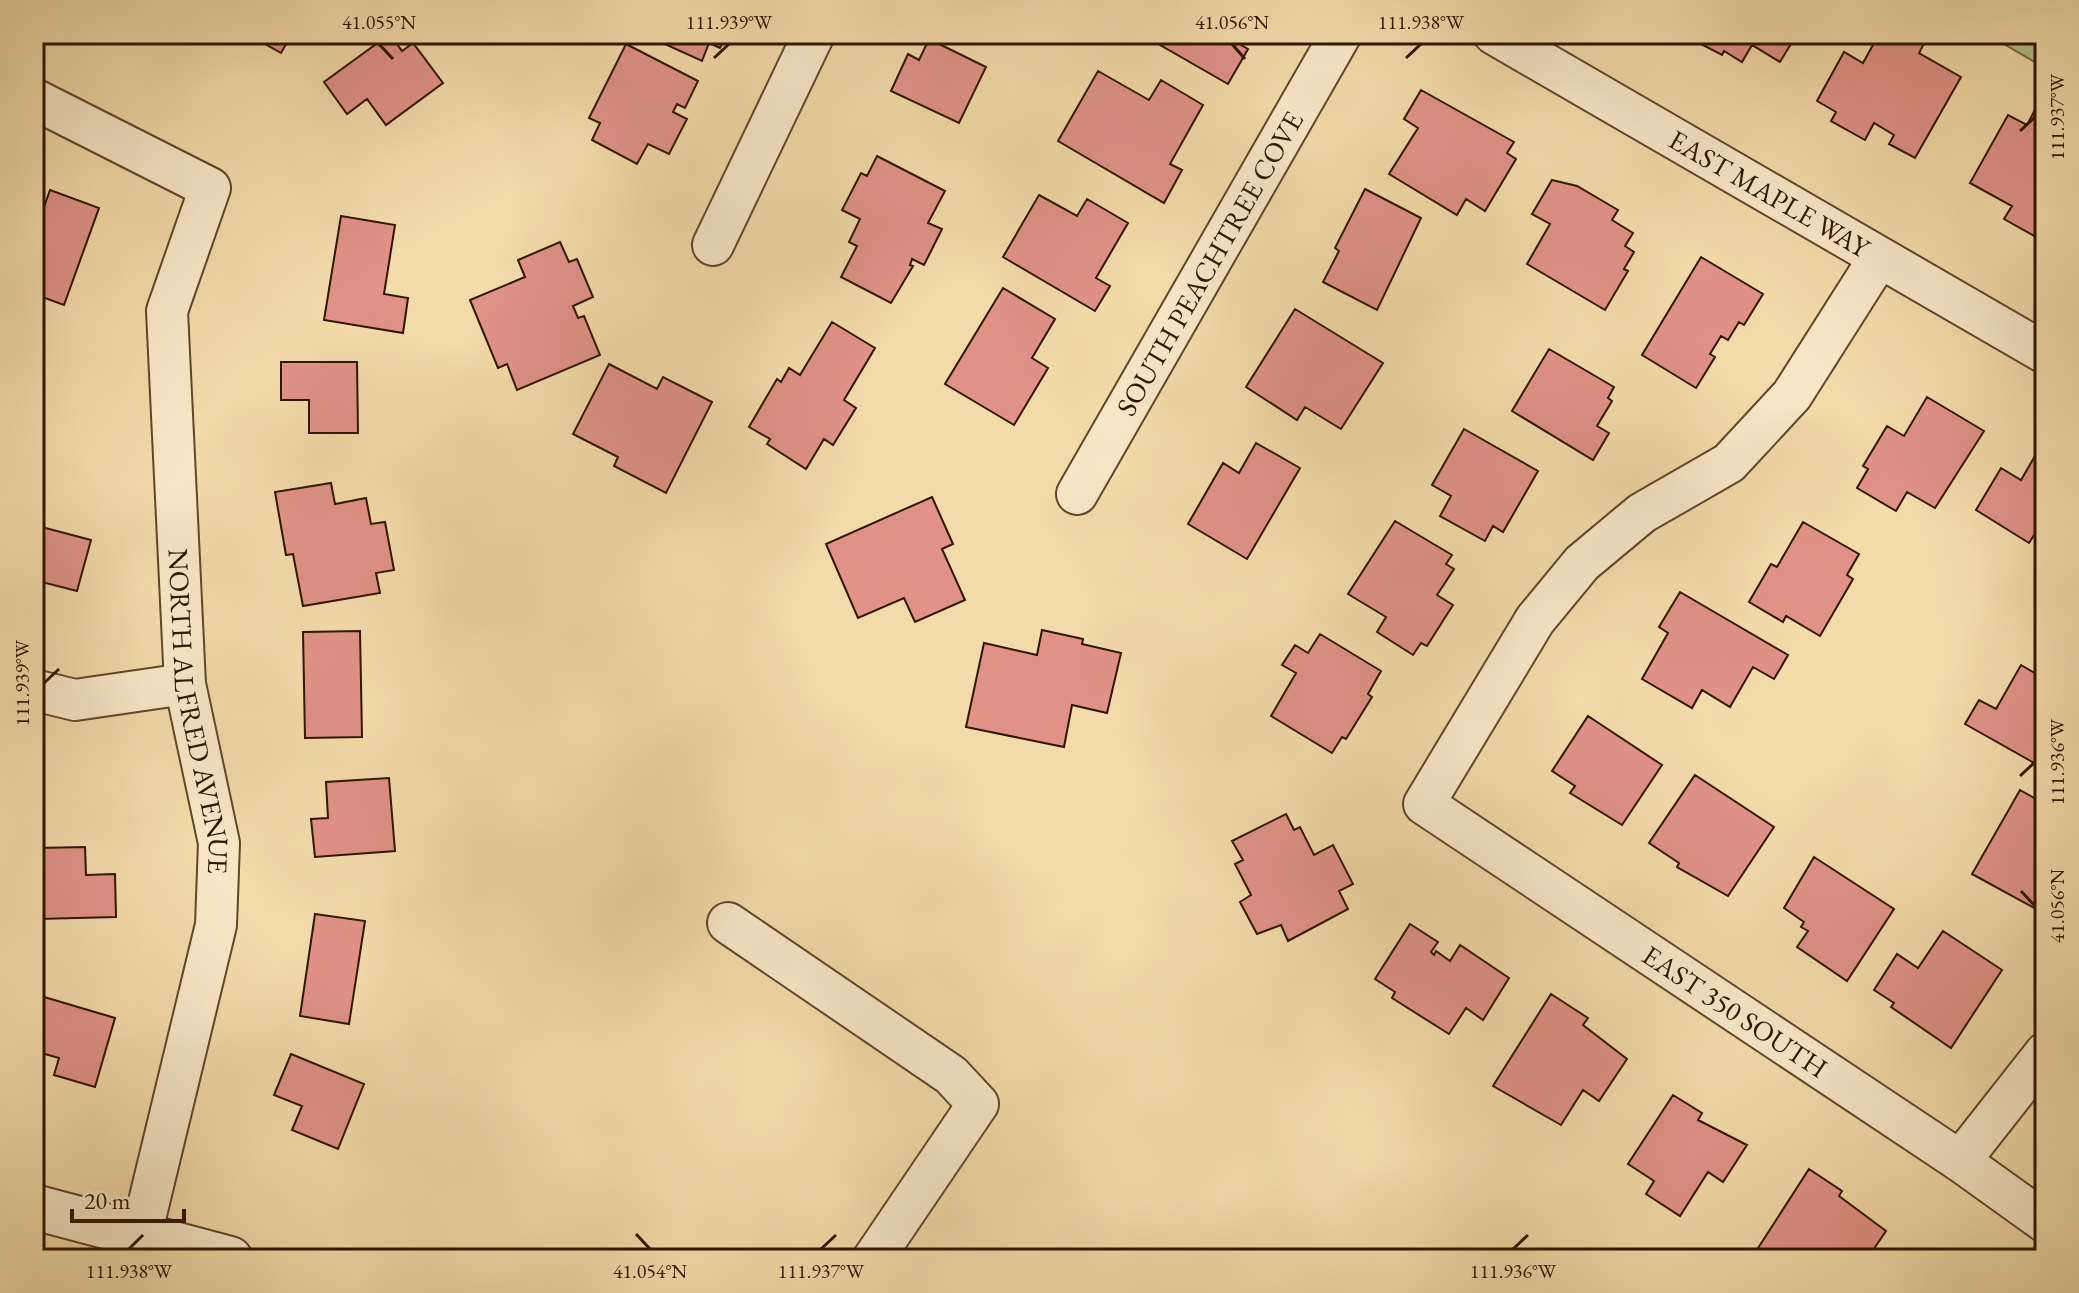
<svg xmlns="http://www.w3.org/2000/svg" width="2079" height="1293" font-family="'EB Garamond',serif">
	<rect width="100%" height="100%" fill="#f3daa9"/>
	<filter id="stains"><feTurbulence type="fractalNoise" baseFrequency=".0025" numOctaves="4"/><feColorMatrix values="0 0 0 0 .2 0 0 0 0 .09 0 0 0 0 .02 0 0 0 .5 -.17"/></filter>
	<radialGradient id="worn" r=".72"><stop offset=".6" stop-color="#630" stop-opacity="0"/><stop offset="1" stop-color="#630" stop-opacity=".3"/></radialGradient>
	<path fill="#b6c08b" stroke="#726a46" stroke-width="2" d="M1987 34H2045V68Z"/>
	<path fill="#e09286" stroke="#2f1500" stroke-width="2" d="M247 34H292L281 53Z
		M390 34 402 51 413 43 443 83 386 125 367 99 347 114 324 82Z
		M659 34H727L720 48 709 43 702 61 656 40Z
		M1150 34H1241L1236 42 1248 49 1228 84 1148 38Z
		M1704 34H1797L1780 62 1752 45 1742 62 1724 51 1722 55 1699 43Z
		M1879 34H1920L1927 38 1919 53 1961 77 1915 158 1889 144 1894 135 1874 123 1865 140 1831 121 1836 112 1817 101 1844 52 1863 63Z
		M929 39 986 67 959 123 891 91 908 54 919 60Z
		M626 44 698 81 685 108 677 104 673 112 687 119 669 154 648 144 637 164 592 140 600 123 589 118Z
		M1098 71 1149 100 1161 80 1203 105 1170 164 1182 170 1164 203 1058 141Z
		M1421 90 1514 142 1507 153 1516 159 1485 211 1466 199 1457 215 1389 174 1418 128 1404 119Z
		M2037 106 2045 110V242L2004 219 2012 206 1970 183 2008 115 2027 125Z
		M877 156 945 191 928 223 942 229 924 265 912 259 910 265 913 266 891 303 841 277 857 246 849 242 860 219 842 210 861 173 867 176Z
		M1552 180 1577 186 1618 210 1612 220 1633 233 1625 246 1634 252 1624 269 1628 271 1605 310 1527 264 1550 224 1532 214Z
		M1365 189 1421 218 1377 310 1323 282 1339 251 1335 248Z
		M50 190 99 208 64 305 34 294V226L37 227Z
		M1039 195 1077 216 1087 199 1128 223 1096 278 1110 286 1095 311 1003 257Z
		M341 216 395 225 384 294 408 298 403 333 324 320Z
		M560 242 569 262 577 259 593 297 573 306 578 318 584 316 600 355 517 390 507 364 498 368 470 300 525 277 518 260Z
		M1701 257 1763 294 1744 325 1739 322 1728 340 1721 336 1710 354 1715 357 1696 388 1642 355Z
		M1003 288 1055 319 1032 358 1048 368 1014 425 945 384Z
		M1295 309 1383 363 1341 429 1305 407 1297 420 1246 387Z
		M832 322 875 348 844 400 856 408 833 445 824 439 806 469 767 444 770 439 749 427 777 379 781 382 789 368 800 375Z
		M1549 349 1614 387 1608 398 1612 401 1597 426 1609 433 1593 460 1512 411Z
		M281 362H357L358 433H309V400H281Z
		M609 364 657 389 663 377 712 402 666 493 614 466 618 457 573 434Z
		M1927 397 1984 431 1935 508 1907 492 1896 511 1857 488 1868 469 1863 466 1887 426 1904 436Z
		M1464 429 1538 471 1503 532 1493 526 1485 541 1440 516 1451 496 1432 485Z
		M1256 443 1300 468 1247 559 1188 524 1223 463 1239 473Z
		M2035 456 2045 462V518L2029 543 1976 510 2001 468 2021 480Z
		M331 483 335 504 366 498 371 524 385 522 394 570 376 573 380 593 303 606 293 554 286 555 275 492Z
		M932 497 953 544 942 549 965 600 915 622 904 598 858 618 826 544Z
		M1395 521 1452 555 1446 564 1454 569 1437 595 1453 605 1427 646 1421 643 1413 655 1377 632 1386 617 1348 594Z
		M1803 522 1859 554 1847 575 1853 579 1820 636 1786 616 1783 622 1749 602 1771 564 1777 567Z
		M34 525 91 540 77 591 34 580Z
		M1680 592 1788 655 1774 679 1753 667 1730 707 1702 690 1692 708 1642 679 1668 633 1659 627Z
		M1042 630 1083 639 1082 644 1121 653 1107 713 1072 705 1064 747 966 727 984 643 1037 655Z
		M360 631 362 737 305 738 303 632Z
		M1320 634 1381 671 1368 694 1372 697 1346 739 1342 737 1332 753 1271 716 1296 673 1282 665 1295 645 1308 653Z
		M2021 665 2045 679V769L1965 724 1979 700 1996 709Z
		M1588 716 1662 765 1622 825 1570 793 1575 786 1552 771Z
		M1695 775 1774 827 1728 896 1677 867 1679 863 1649 843Z
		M389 778 395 851 315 857 311 819 328 818 326 782Z
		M2020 790 2045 804V914L1972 874Z
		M1286 814 1294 830 1300 827 1314 855 1333 845 1353 884 1339 891 1348 909 1288 941 1281 925 1257 934 1240 902 1251 895 1235 864 1243 860 1232 841Z
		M85 847 86 875 115 874 116 917 38 919 36 848Z
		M1814 857 1894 909 1847 981 1797 947 1808 931 1801 927 1804 922 1784 908Z
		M315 914 365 921 349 1024 300 1016Z
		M1410 924 1438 942 1431 952 1434 955 1436 951 1450 961 1460 945 1509 978 1483 1020 1466 1008 1449 1034 1392 998 1395 992 1375 979Z
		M1943 931 2002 970 1951 1048 1891 1007 1894 1003 1874 990 1897 954 1918 968Z
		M34 994 115 1018 95 1087 54 1075 59 1058 34 1051Z
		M1551 994 1588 1018 1583 1025 1627 1059 1599 1101 1583 1090 1561 1125 1493 1086Z
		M291 1054 364 1084 338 1149 292 1130 302 1106 274 1095Z
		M1673 1095 1702 1113 1698 1120 1747 1145 1723 1182 1708 1172 1680 1216 1646 1194 1654 1181 1628 1164Z
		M1809 1169 1842 1191 1839 1196 1886 1231 1867 1259H1751Z"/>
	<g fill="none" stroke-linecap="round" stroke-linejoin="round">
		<g stroke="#60462a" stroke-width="44">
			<g id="minor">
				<path id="s1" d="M1494 34 2045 353"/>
				<path id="s2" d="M34 99 210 188 167 311 185 684 219 843 216 925 141 1235"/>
				<path d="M713 245 814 34"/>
				<path id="s3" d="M1879 258 1792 395 1729 463 1642 513 1582 563 1535 620 1424 804 1960 1161 2045 1222"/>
				<path id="s4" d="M1077 494 1341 34"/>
				<path d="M34 690 75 700 185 684"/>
				<path d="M728 923 951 1075 978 1104 873 1259"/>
				<path d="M1960 1161 2045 1053"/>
			</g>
		</g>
		<g stroke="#60462a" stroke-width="48">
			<path id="tertiary" d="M34 1207 230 1259"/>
		</g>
		<use href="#minor" stroke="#f7e7c7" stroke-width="40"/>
		<use href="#tertiary" stroke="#f7e7c7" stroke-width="44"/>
	</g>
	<path fill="none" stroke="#2f1500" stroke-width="3" d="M379 44 393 59M1232 44 1245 59M714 58 729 44M1406 58 1421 44M2020 131 2035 117M44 683 59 669M2020 776 2035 762M2021 891 2035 906M636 1234 650 1249M129 1249 143 1235M821 1249 836 1235M1513 1249 1528 1235"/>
	<g text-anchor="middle" stroke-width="7" stroke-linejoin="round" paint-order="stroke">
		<g font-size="28" fill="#2f1500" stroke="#f7e7c7">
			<text dy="10" stroke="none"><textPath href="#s1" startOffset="318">EAST MAPLE WAY</textPath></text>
			<text dy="10" stroke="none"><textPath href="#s4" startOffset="266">SOUTH PEACHTREE COVE</textPath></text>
			<text dy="10" stroke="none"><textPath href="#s2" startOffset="730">NORTH ALFRED AVENUE</textPath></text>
			<text dy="10" stroke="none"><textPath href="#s3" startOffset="1096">EAST 350 SOUTH</textPath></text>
		</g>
	</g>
	<rect width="2079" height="1293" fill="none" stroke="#f3daa9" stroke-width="88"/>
	<path d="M72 1209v12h112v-12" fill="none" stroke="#2f1500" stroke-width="4"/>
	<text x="84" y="1209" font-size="24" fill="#2f1500" stroke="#f7e7c7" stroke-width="6" paint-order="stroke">20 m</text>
	<rect x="44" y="44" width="1991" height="1205" fill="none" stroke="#2f1500" stroke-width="3"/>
	<g font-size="20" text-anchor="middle" fill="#2f1500">
		<text x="379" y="29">41.055°N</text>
		<text x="729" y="29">111.939°W</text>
		<text x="1232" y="29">41.056°N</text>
		<text x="1421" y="29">111.938°W</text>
		<text transform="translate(2057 117) rotate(-90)" y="7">111.937°W</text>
		<text transform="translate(22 683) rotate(-90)" y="7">111.939°W</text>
		<text transform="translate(2057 762) rotate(-90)" y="7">111.936°W</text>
		<text transform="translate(2057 906) rotate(-90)" y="7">41.056°N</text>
		<text x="129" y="1278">111.938°W</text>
		<text x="650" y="1278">41.054°N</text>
		<text x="821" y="1278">111.937°W</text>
		<text x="1513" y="1278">111.936°W</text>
	</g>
	<rect width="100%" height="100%" filter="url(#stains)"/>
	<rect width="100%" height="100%" fill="url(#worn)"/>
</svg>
